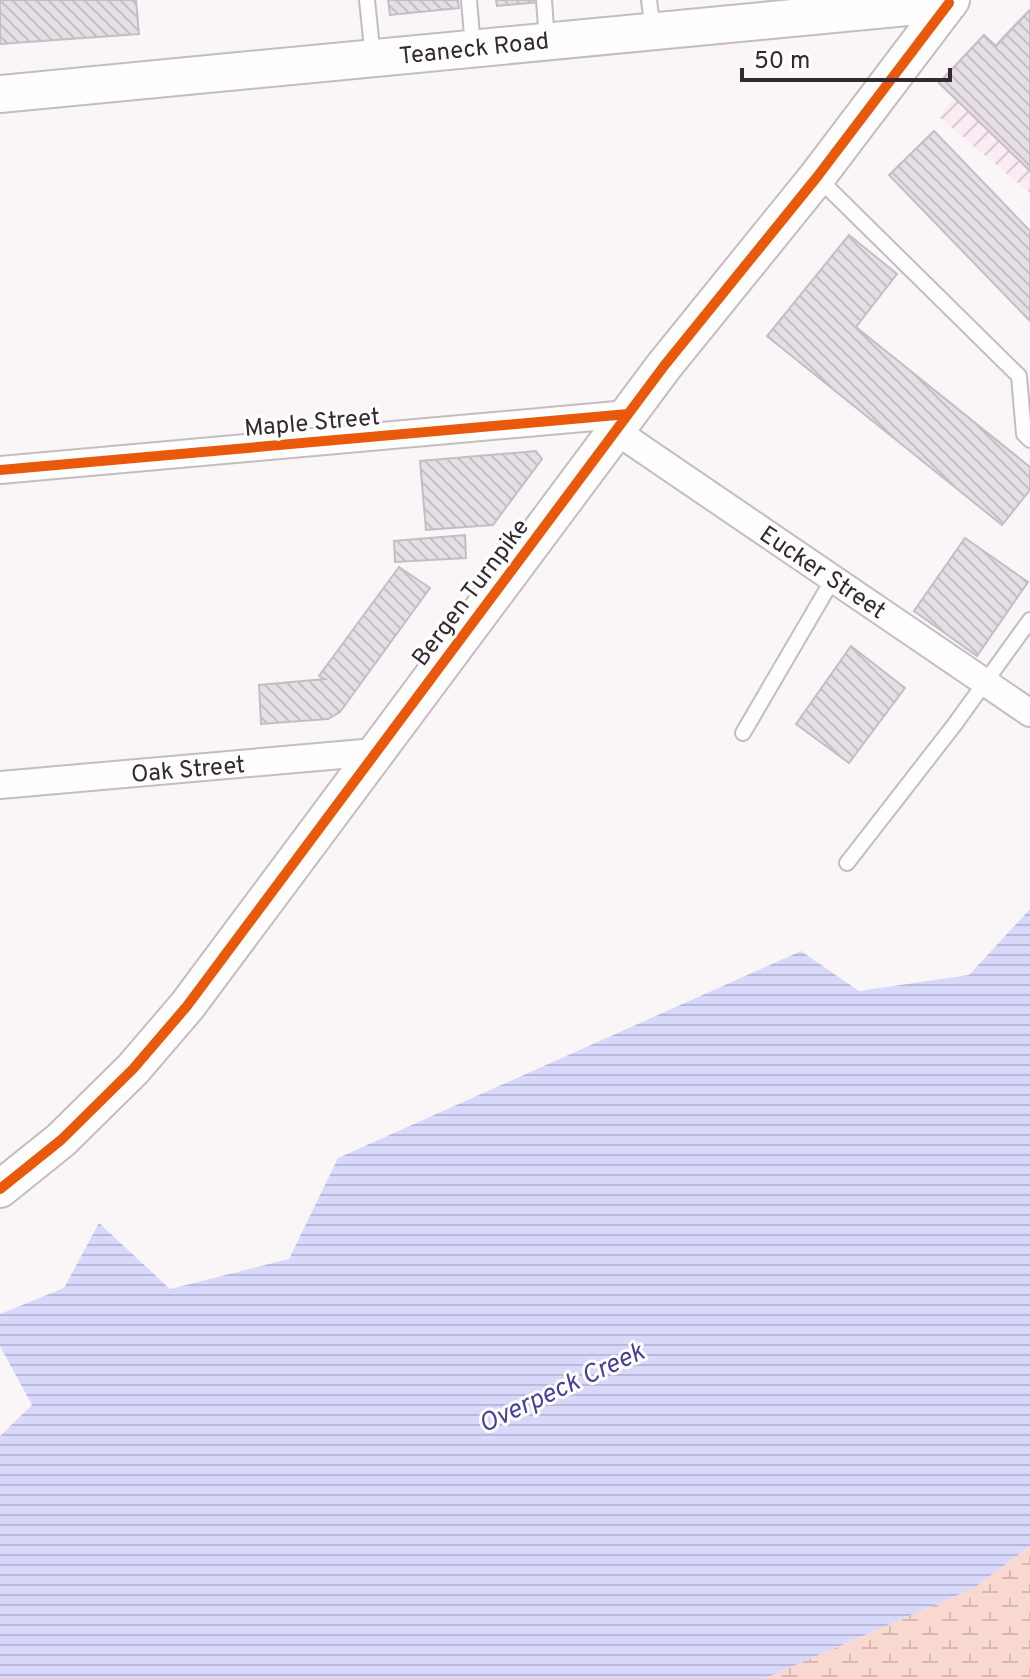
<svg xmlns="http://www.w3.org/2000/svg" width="1030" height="1679" font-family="Overpass,sans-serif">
	<defs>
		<pattern id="industrial-furrows" width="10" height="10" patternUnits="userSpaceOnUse" patternTransform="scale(2)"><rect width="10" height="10" fill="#fbecf4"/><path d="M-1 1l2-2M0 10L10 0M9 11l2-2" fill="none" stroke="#d8cad2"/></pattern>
		<pattern id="wetland-marsh" width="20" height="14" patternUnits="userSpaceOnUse" patternTransform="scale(2)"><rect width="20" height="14" fill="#f9d9cf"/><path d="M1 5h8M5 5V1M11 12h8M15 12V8" fill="none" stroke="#d6bab2"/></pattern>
		<pattern id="water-rules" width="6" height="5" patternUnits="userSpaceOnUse" patternTransform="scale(2)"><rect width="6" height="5" fill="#d8d8fa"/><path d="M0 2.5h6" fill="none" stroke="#bab9d7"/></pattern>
		<pattern id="building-back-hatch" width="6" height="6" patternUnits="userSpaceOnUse" patternTransform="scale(2)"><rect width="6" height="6" fill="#e5dfe5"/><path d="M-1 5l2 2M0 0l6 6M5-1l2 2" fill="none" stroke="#c5bfc5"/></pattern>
	</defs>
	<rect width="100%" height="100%" fill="#faf6f8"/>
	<path fill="url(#industrial-furrows)" d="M1030 6V193L939 117 994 46Z"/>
	<path fill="url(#wetland-marsh)" d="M1030 1546V1679H763L974 1588Z"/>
	<path fill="url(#water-rules)" d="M1030 909V1546L974 1588 763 1679H0V1436L32 1405 0 1346V1314L64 1288 99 1223 170 1289 289 1259 338 1158 801 951 859 991 969 975Z"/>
	<path fill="url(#building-back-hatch)" stroke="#c3bec4" stroke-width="2" d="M0 0H136L139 34 0 44Z
		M388 0H458L459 8 390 15Z
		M496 0H539V2L497 6Z
		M1030 10V171L939 83 984 35 996 46Z
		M934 131 1030 231V321L889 175Z
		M849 235 897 274 856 327 1030 467V490L1002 525 767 336Z
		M536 451 542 459 493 525 426 530 420 461Z
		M465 535 466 558 395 562 394 541Z
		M965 538 1028 582 977 656 914 611Z
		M399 567 430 588 340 712 328 719 261 724 259 685 325 679 319 676Z
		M851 646 905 688 849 763 796 724Z"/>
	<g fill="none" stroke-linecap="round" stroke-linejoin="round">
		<g stroke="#c4bcc0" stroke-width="18">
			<path id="lane" d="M367 0 373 58
				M469 0 473 48
				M544 0 547 41
				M649 0 653 31
				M817 177 1019 376 1024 434 1030 440
				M743 733 833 579
				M847 863 955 724 1030 620"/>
		</g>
		<g stroke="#c4bcc0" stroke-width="30">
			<path id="street" d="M616 431 1030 713
				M0 470 628 414
				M0 785 375 752"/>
		</g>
		<g stroke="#c4bcc0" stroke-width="40">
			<path id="secondary" d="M0 94 949 3
				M0 1189 61 1140 133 1069 187 1006 664 366 817 177 951 0"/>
		</g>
		<use href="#lane" stroke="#fefefe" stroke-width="14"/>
		<use href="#street" stroke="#fefefe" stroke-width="26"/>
		<use href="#secondary" stroke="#fefefe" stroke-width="36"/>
		<g stroke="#fff" stroke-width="15">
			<path id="cycleway" d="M0 470 628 414
				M0 1189 61 1140 133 1069 187 1006 664 366 817 177 949 3"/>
		</g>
		<use href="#cycleway" stroke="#e8590c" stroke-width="10"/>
	</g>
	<g text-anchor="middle" stroke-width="6" stroke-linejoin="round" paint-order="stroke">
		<g font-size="24" fill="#342930" stroke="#fff">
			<text transform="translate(474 48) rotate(-6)" y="8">Teaneck Road</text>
			<text transform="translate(312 422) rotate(-5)" y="8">Maple Street</text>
			<text transform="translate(823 572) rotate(34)" y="8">Eucker Street</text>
			<text transform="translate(470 592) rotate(-53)" y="8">Bergen Turnpike</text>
			<text transform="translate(188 769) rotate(-5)" y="8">Oak Street</text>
		</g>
		<g font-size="26" font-style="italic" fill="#493f98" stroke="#fff">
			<text transform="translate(561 1387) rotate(-25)" y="9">Overpeck Creek</text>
		</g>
	</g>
	<path d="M742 68v12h208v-12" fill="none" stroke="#342930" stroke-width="4"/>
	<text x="754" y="68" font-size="24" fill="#342930" stroke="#ffffff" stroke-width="6" paint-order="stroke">50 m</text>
</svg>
